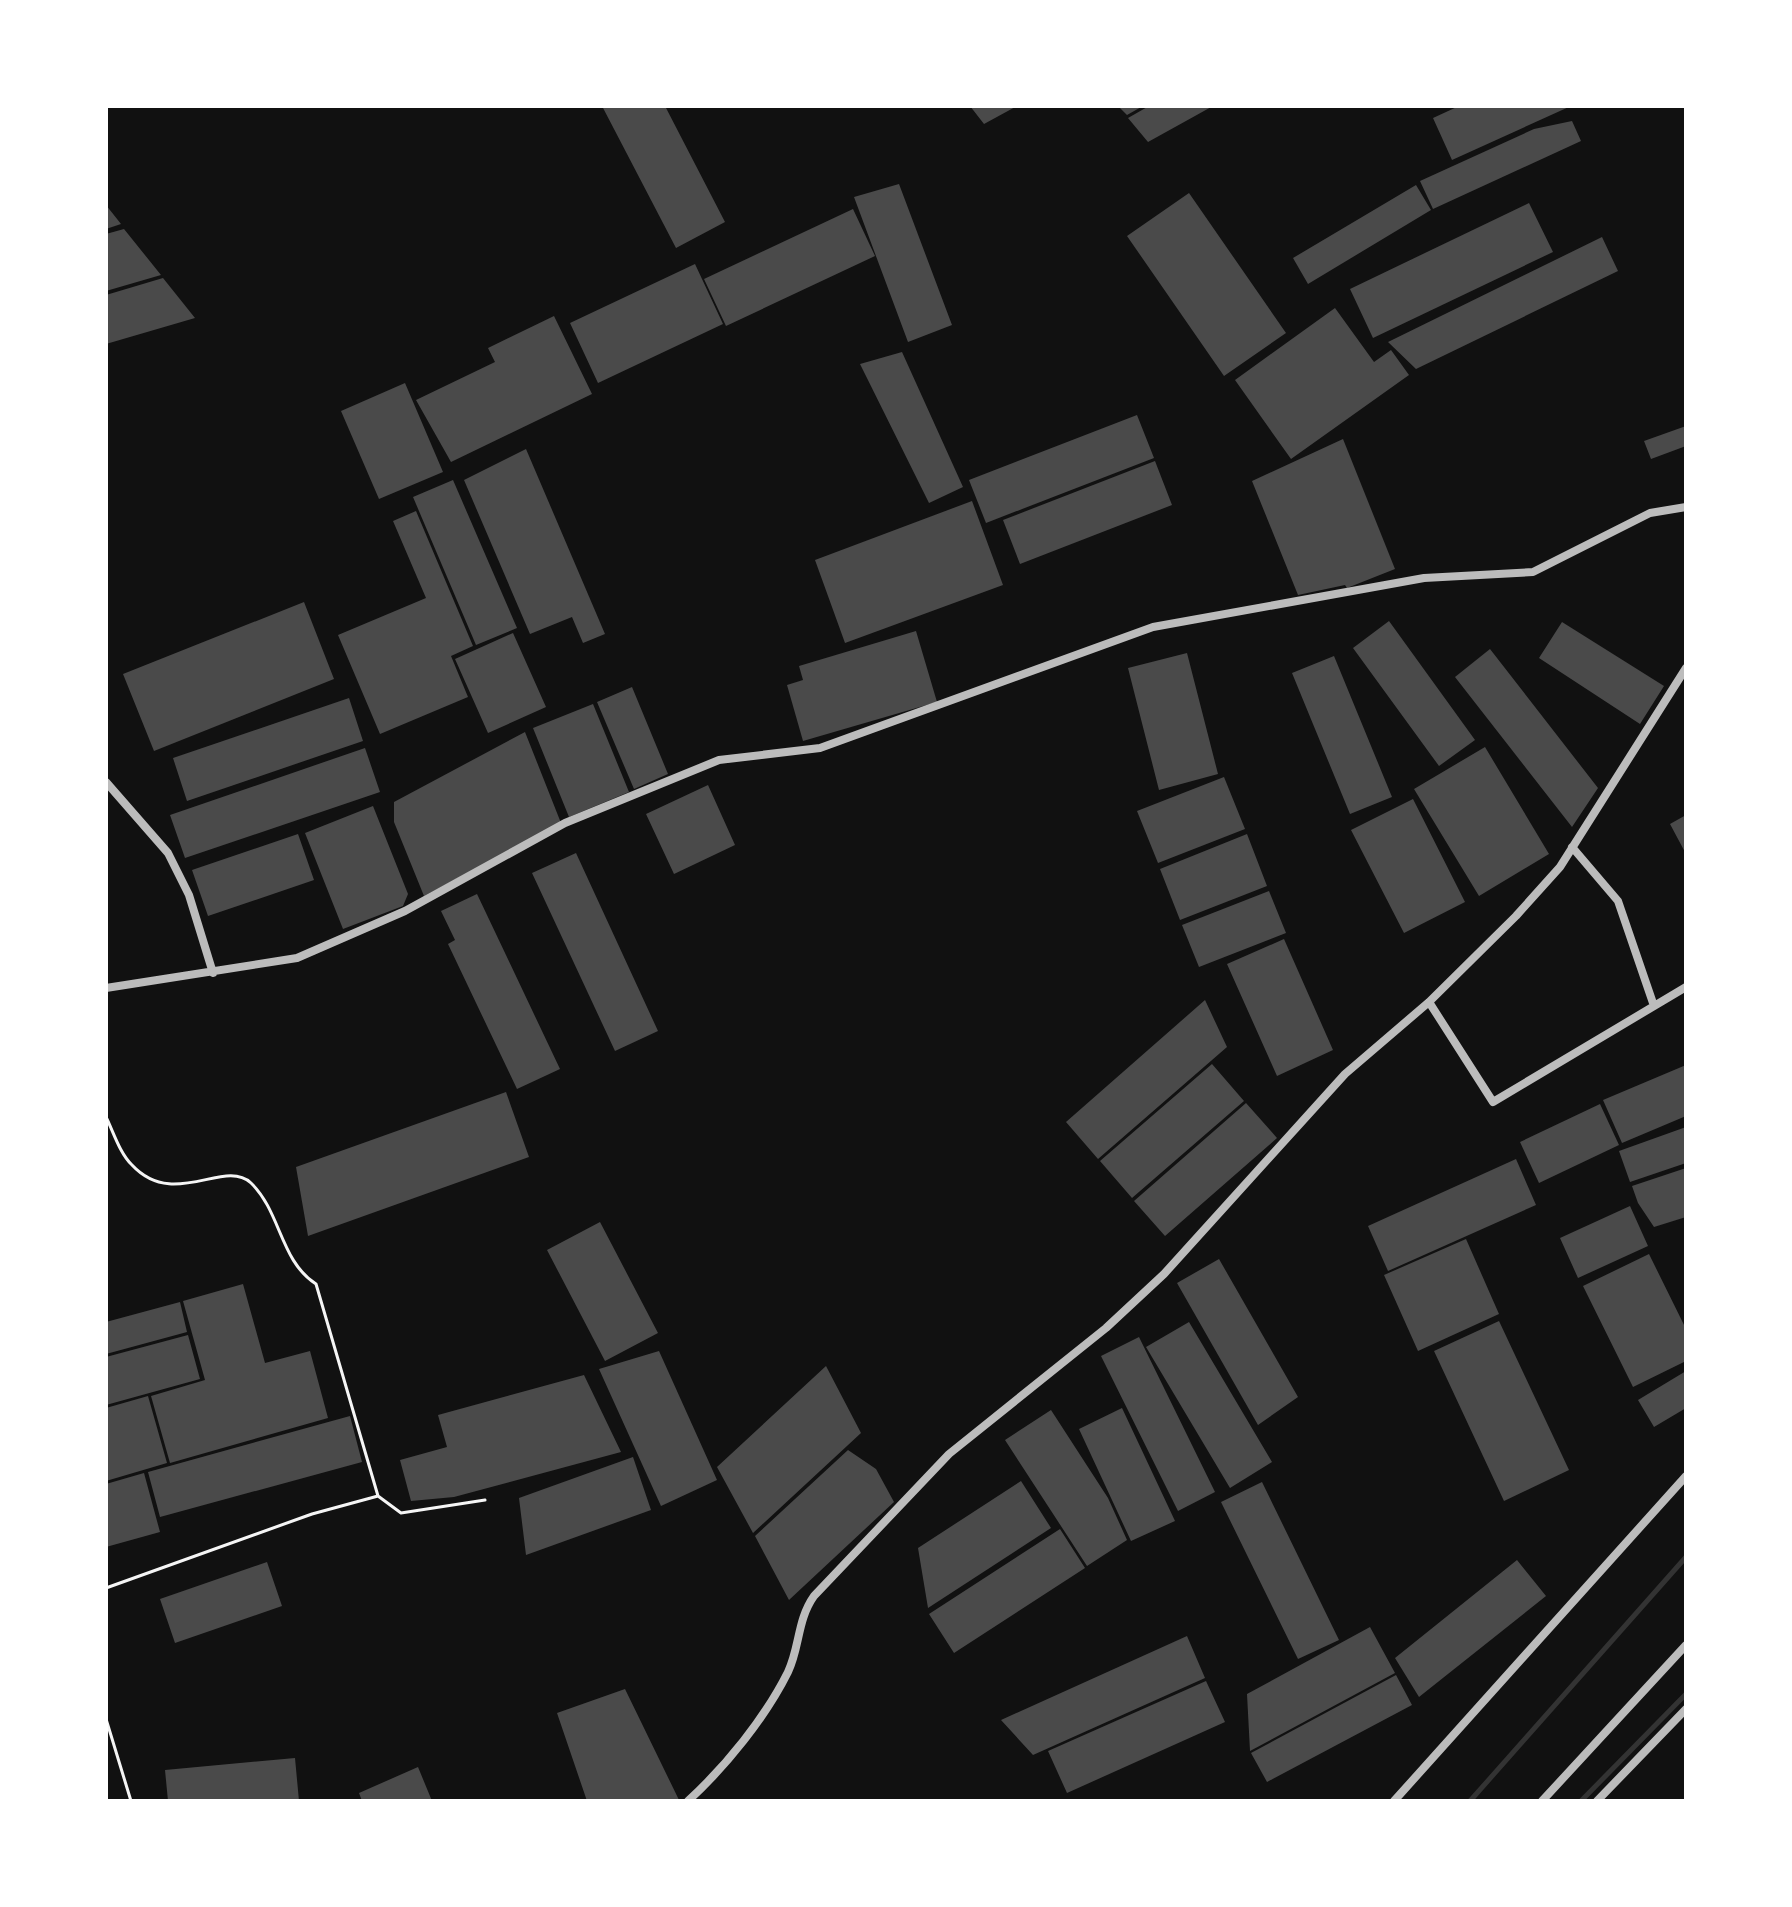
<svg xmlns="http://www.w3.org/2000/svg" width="1792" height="1907" font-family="Arial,sans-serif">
	<rect width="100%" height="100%" fill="#111"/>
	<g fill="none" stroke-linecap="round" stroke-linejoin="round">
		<path stroke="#333" stroke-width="5" d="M1470 1801 1686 1557
			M1581 1801 1686 1694"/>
	</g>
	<path fill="#4a4a4a" d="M602 106H665L725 222 676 248Z
		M970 106H1017L984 124Z
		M1118 106H1143L1127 115Z
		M1149 106H1213L1148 142 1128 118Z
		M1459 106H1571L1452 160 1433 118Z
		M1572 121 1581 141 1433 209 1420 181 1534 129Z
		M899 184 952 325 908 342 854 197Z
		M1416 185 1431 210 1308 284 1293 258Z
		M1189 193 1286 333 1224 376 1127 236Z
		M1529 203 1553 252 1373 338 1350 289Z
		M106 205 121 224 106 229Z
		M853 209 875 256 726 326 704 279Z
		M124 229 161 275 106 291V234Z
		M1602 237 1618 271 1416 369 1388 342Z
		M695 264 723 324 598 383 570 323Z
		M163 278 195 318 106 344V295Z
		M1335 308 1374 362 1391 350 1409 375 1291 459 1235 380Z
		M554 316 592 394 451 462 416 400 495 362 488 348Z
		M902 352 963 487 929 503 860 364Z
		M405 383 443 472 379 499 341 411Z
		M1137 415 1154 458 986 523 969 480Z
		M1686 426V446L1651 459 1644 441Z
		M1343 439 1395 569 1347 588 1345 585 1298 595 1252 481Z
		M526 449 605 634 583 643 572 617 530 634 464 480Z
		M1155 461 1172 505 1020 564 1003 520Z
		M453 480 517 628 476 645 413 497Z
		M972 501 1003 585 845 643 815 560Z
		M416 511 473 646 451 656 468 697 380 734 338 635 426 598 393 521Z
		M304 602 334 679 154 751 123 674Z
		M1389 621 1475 740 1439 766 1353 648Z
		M1562 622 1664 686 1640 724 1539 658Z
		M916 631 937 702 803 741 787 685 803 680 799 666Z
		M513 633 546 707 488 733 455 659Z
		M1490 649 1598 788 1572 827 1455 677Z
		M1187 653 1218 774 1159 790 1128 668Z
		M1334 656 1392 797 1350 814 1292 673Z
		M632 687 668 774 634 789 597 702Z
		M349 698 363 741 187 801 173 758Z
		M593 704 629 792 569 817 533 728Z
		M525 732 561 823 424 896 394 822V802Z
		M1485 747 1549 854 1479 896 1414 789Z
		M365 748 380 792 185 858 170 815Z
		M1224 777 1245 829 1158 863 1137 811Z
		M708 785 735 845 674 874 646 814Z
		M1413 799 1465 902 1404 933 1351 830Z
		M373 806 408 894 403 906 343 929 305 833Z
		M1686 815V854L1670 824Z
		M298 834 314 880 208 916 192 870Z
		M1247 834 1267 886 1180 920 1160 869Z
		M576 853 658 1031 615 1051 532 873Z
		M1269 891 1286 933 1199 967 1182 925Z
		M477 894 560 1069 517 1089 448 944 455 940 441 911Z
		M1284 939 1333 1050 1277 1076 1227 964Z
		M1205 1000 1227 1047 1098 1159 1066 1122Z
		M1212 1064 1244 1101 1132 1198 1100 1161Z
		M1686 1065V1116L1622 1143 1603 1100Z
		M506 1092 529 1157 308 1236 296 1167Z
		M1246 1103 1277 1138 1165 1236 1134 1201Z
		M1600 1104 1619 1145 1539 1183 1520 1142Z
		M1686 1127V1163L1630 1182 1619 1151Z
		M1516 1159 1536 1205 1388 1271 1368 1226Z
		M1686 1168V1217L1654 1227 1638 1203 1632 1186Z
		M1630 1206 1648 1246 1578 1278 1560 1238Z
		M600 1222 658 1333 605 1361 547 1250Z
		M1466 1239 1499 1314 1418 1351 1384 1275Z
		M1649 1254 1686 1329V1361L1633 1387 1583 1286Z
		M1219 1259 1298 1397 1258 1425 1177 1283Z
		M243 1284 265 1363 310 1351 328 1418 170 1463 151 1396 205 1380 183 1301Z
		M180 1302 187 1332 106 1354V1322Z
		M1499 1321 1569 1470 1504 1501 1434 1351Z
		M1189 1322 1272 1462 1230 1488 1146 1347Z
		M188 1335 200 1379 106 1405V1357Z
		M1139 1337 1215 1492 1178 1511 1101 1356Z
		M659 1351 717 1480 661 1506 599 1369Z
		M826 1366 861 1433 753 1533 717 1467Z
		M1686 1371V1408L1654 1427 1638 1400Z
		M584 1375 621 1452 454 1497 411 1501 400 1460 447 1447 438 1415Z
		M148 1396 167 1463 106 1481V1408Z
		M1122 1408 1175 1521 1131 1541 1079 1429Z
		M1051 1410 1108 1498 1127 1540 1087 1566 1005 1440Z
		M350 1416 362 1462 160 1517 148 1472Z
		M848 1450 876 1469 894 1502 789 1600 755 1536Z
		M633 1457 651 1510 526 1555 519 1498Z
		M144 1473 160 1532 106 1547V1484Z
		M1021 1481 1051 1528 928 1608 918 1548Z
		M1262 1482 1339 1640 1298 1659 1221 1502Z
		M1060 1529 1085 1568 954 1653 929 1614Z
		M1517 1560 1546 1596 1419 1697 1395 1658Z
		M267 1562 282 1606 175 1643 160 1599Z
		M1370 1627 1395 1673 1250 1751 1247 1694Z
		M1187 1636 1205 1678 1033 1755 1001 1720Z
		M1396 1675 1412 1705 1267 1782 1251 1753Z
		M1206 1681 1225 1722 1067 1793 1048 1751Z
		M625 1689 679 1800 677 1801H587L557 1713Z
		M295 1758 299 1801H168L165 1770Z
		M418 1767 432 1801H362L359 1793Z"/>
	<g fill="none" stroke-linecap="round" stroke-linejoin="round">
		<path stroke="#f5f5f5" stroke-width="3" d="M106 1117C113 1131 120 1154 132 1165 174 1210 224 1158 251 1183 281 1212 280 1261 316 1284L378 1496
			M106 1588 312 1514 378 1496 401 1513 485 1500
			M106 1719 131 1801"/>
		<path stroke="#bcbcbc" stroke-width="8" d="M106 782 168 853 189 895 213 973
			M1572 847 1618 901 1654 1006
			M106 988 297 958 405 911 565 823 719 760 820 748 1153 627 1424 578 1533 572 1650 513 1686 507
			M1429 1002 1493 1102 1686 987
			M688 1801C726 1766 765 1718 788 1672 800 1647 797 1620 814 1596L949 1454 1106 1328 1164 1274 1345 1074 1429 1002 1516 916 1560 867 1686 668
			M1394 1801 1686 1476
			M1542 1801 1686 1645
			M1597 1801 1686 1709"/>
	</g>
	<rect width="1792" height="1907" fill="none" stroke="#ffffff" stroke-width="216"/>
</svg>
